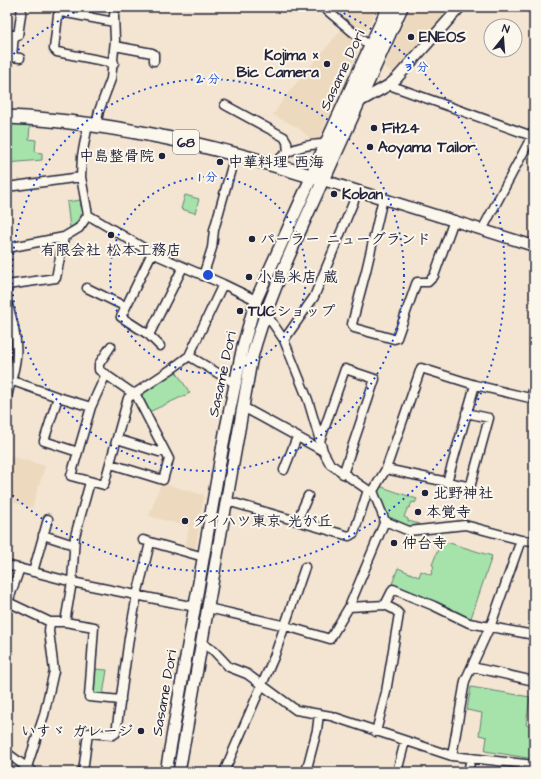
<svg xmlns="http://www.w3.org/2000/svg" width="541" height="779" font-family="'Architects Daughter','Klee One',sans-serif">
	<rect width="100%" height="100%" fill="#f3e5d1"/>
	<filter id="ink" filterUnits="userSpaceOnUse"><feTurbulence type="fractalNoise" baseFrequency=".025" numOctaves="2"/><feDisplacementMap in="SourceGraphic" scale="8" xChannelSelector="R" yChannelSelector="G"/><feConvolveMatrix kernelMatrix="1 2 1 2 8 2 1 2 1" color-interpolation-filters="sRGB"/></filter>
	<g filter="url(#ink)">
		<path fill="#edd9be" d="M352 7H377L364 36 343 18Z
			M411 7H452L393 72 384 67Z
			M343 28 361 42 319 139 313 141 297 127 273 115 288 93Z
			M7 455 45 466 32 508 7 500Z
			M161 483 204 495 195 552 185 550 189 527 149 516Z"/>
		<path fill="#a5e3aa" stroke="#648272" d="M7 124 30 125 29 139 36 140 35 152 42 153V160L7 163Z
			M185 195 199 199 195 213 181 209Z
			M80 200C82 211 81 222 70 228L67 202Z
			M175 370 190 393 149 412 139 396 140 393Z
			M379 486 417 499 415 503 412 502 410 507 407 509 404 517 408 519V521L419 524 418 528 414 529 386 519 376 493Z
			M443 541 492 556 470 621 423 597 392 584 398 568 419 577 421 571 431 575 434 566 432 565 441 542Z
			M94 669 107 670 103 695 94 694 92 691Z
			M471 687 530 697 526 725 534 727V759L485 751 487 737 479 735 482 713 467 710Z"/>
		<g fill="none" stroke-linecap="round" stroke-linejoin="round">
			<g stroke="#22223b" stroke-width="11">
				<path id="minor" d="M323 7 373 49
					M7 34 18 36 22 7
					M14 35 12 57 20 58
					M115 46 152 53 154 54V61
					M114 63 57 52 54 49 58 15 61 12 114 22
					M389 85 532 136 482 230
					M225 105 284 137 287 142 288 152
					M96 125 99 111 111 79 115 40 114 16 115 7
					M275 166C283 148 309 144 326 144
					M7 187 81 177
					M383 198 366 271 352 324 354 328 394 339 397 338 416 284 417 282H428L434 276 454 220
					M88 215 152 253 223 284 256 300
					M7 248 64 237 79 228 88 215 81 177 82 156 88 124
					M152 253 121 317 149 335 160 346
					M203 276 212 248 214 230 235 155
					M7 285 56 278 64 237
					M87 288 126 307
					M7 302C13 320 18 339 16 357 15 370 10 384 7 397
					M149 335 183 267
					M284 340 314 297 358 191
					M189 356 236 384
					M106 374 91 407 71 476 104 485 128 398 173 368 189 356 223 284
					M10 380 58 397 91 407
					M58 397 44 441 78 452
					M531 398 534 387
					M243 407 323 451
					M117 439 159 452 164 450
					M320 441 345 369 375 379 343 474
					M111 464 163 480 169 459 135 393 131 392 99 370V364L111 346
					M386 469 447 482 475 385
					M284 470 297 437
					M447 482 467 486 471 484 489 418 466 413
					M373 491 386 469 421 368 475 385 534 399
					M227 501 349 536 354 533 368 490
					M297 521 308 496
					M385 521 409 531 465 525 521 540 534 541
					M43 535 74 545
					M143 540 204 557
					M7 565 72 582 195 607
					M33 572 48 519
					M8 602 50 622
					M7 605 20 568
					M349 607 385 605 393 589 434 606 469 623 534 635
					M208 608 286 626 330 639 349 607 385 521 373 491 368 490 330 464 323 451 308 400 284 340 265 312
					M65 622 94 627 89 697 121 700
					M202 643 214 651 229 667 247 674 296 710 331 716 452 756 534 765
					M472 667 534 681
					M376 732 386 692 399 614 395 610 385 605
					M7 753 33 772
					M452 756 465 681 492 622 521 540
					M27 767 44 715 54 671 49 631 50 622H65L72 582 75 536 90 482
					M83 772 88 733 113 735 116 733 129 638 137 595 150 543
					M224 772 274 657 305 567
					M306 772 317 730 319 714
					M397 772 405 741
					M468 772 471 758"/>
			</g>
			<g stroke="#22223b" stroke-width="13">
				<path id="tertiary" d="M357 103 389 85 396 79 460 7
					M323 180 534 246"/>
			</g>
			<g stroke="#22223b" stroke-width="14">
				<path id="secondary" d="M166 772 225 433 243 346 256 300 264 282 312 176
					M179 772 251 361C267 298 297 239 323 180"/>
			</g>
			<g stroke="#22223b" stroke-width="16">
				<path id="primary" d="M7 117C116 122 220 147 323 180L401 7
					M312 176 389 7"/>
			</g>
			<use href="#minor" stroke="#fbf7ec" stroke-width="8"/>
			<use href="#tertiary" stroke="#fbf7ec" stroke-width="10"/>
			<use href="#secondary" stroke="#fbf7ec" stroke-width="11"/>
			<use href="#primary" stroke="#fbf7ec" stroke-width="13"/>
		</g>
	</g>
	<g fill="none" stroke="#1d4ed8" stroke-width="2" stroke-dasharray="2 4">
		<circle cx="208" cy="275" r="98"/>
		<circle cx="208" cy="275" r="196"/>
		<path d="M9 58A295 295 0 0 1 83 8M333 8A295 295 0 1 1 9 492"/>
	</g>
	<g fill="#22223b" stroke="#fbf7ec" stroke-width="1.5">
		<circle cx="411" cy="37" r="4"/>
		<circle cx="327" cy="64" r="4"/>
		<circle cx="374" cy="128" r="4"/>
		<circle cx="370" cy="147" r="4"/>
		<circle cx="162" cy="156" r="4"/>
		<circle cx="220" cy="162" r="4"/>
		<circle cx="334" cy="194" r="4"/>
		<circle cx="111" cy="235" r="4"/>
		<circle cx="252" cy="239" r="4"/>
		<circle cx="249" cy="277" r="4"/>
		<circle cx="240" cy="311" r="4"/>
		<circle cx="425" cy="493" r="4"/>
		<circle cx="418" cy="512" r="4"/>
		<circle cx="185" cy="521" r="4"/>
		<circle cx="394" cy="543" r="4"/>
		<circle cx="141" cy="731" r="4"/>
	</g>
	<g text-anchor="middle" stroke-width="4" stroke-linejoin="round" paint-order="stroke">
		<rect fill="#fbf7ec" stroke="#636270" stroke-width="1" x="173" y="130" width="26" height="24" rx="3"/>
		<g font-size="14" font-weight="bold" fill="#22223b">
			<text x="186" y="147">68</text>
		</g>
		<g font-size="15" font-weight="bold" fill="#22223b" stroke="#fbf7ec" text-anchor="start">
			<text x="419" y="42">ENEOS</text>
			<text x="319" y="60" text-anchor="end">Kojima ×<tspan x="319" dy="17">Bic Camera</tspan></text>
			<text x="382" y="133">Fit24</text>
			<text x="378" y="152">Aoyama Tailor</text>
			<text x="154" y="161" text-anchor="end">中島整骨院</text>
			<text x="228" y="167">中華料理 西海</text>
			<text x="342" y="199">Koban</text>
			<text x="260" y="244">パーラー ニューグランド</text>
			<text x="111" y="255" text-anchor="middle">有限会社 松本工務店</text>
			<text x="257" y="282">小島米店 蔵</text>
			<text x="248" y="316">TUCショップ</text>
			<text x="433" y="498">北野神社</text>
			<text x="426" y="517">本覚寺</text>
			<text x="193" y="526">ダイハツ東京 光が丘</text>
			<text x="402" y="548">仲台寺</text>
			<text x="133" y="736" text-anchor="end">いすゞ ガレージ</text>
		</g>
		<g font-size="15" fill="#22223b" stroke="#fbf7ec">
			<text transform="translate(342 70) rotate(-65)" y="5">Sasame Dori</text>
			<text transform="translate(222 374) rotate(-78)" y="5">Sasame Dori</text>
			<text transform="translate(164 693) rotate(-80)" y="5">Sasame Dori</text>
		</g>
	</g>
	<circle cx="208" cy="275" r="6" fill="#1d4ed8" stroke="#fbf7ec" stroke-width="2"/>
	<g font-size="12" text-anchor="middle" font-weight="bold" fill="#1d4ed8" stroke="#fbf7ec" stroke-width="4" stroke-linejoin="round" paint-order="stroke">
		<text x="417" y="71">3 分</text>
		<text x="208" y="83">2 分</text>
		<text x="208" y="181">1 分</text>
	</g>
	<rect width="541" height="779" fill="none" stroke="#fbf7ec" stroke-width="24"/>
	<rect x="12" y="12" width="517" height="755" fill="none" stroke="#22223b" stroke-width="1.5" filter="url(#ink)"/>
	<g transform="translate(503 38) rotate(17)"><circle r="19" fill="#fbf7ec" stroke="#a4a2a5"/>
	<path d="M0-3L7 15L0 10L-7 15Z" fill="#22223b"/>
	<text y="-6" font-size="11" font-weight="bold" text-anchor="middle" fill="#22223b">N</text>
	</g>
</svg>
